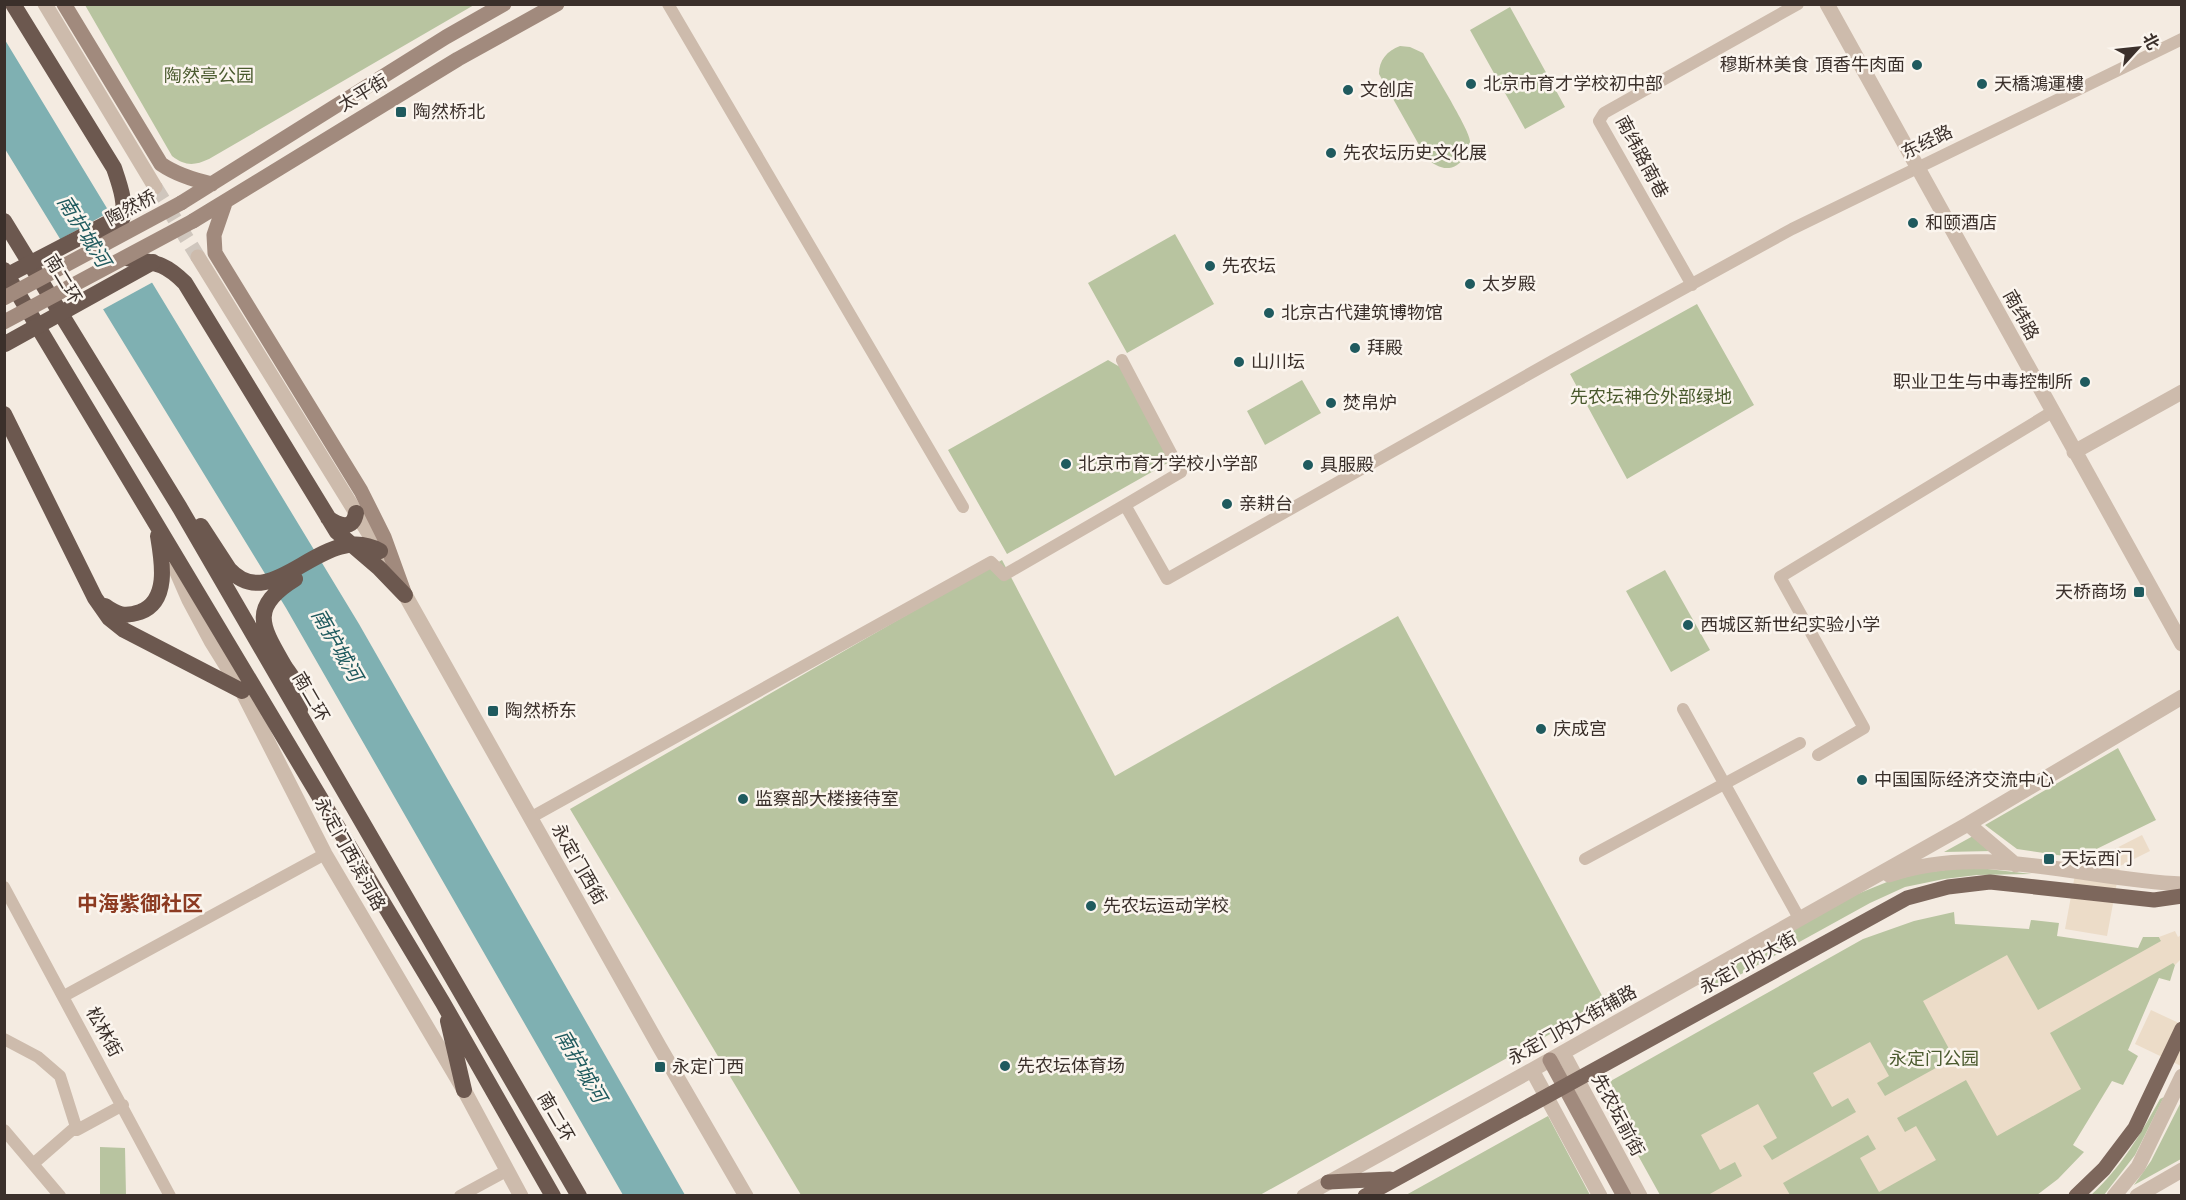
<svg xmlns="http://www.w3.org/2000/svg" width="2186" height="1200" font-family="Jost,'Noto Sans SC',sans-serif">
	<rect width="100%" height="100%" fill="#f4ebe1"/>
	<path fill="#b8c4a0" d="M85 5H474L209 159C194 166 185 166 172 156Z
		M1510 7 1565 107 1525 129 1470 30Z
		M1400 46 1410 47 1423 53C1430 66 1471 132 1470 141 1470 150 1464 160 1457 165 1446 172 1436 166 1427 159L1379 74C1379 60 1387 51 1400 46Z
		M1175 234 1214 304 1127 353 1088 283Z
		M1697 304 1754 405 1627 479 1570 374Z
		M1108 360 1120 367 1173 460 1007 554 948 450Z
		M1302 380 1321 413 1265 445 1247 411Z
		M1002 560 1115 776 1398 616 1606 1003 1260 1195H801L570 809Z
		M1665 570 1710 650 1671 672 1626 591Z
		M2118 748 2156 820 2078 858 2017 849 1985 825Z
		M1973 836 1993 851 1944 852Z
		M1970 867 2032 874 1977 875 1944 879 1905 887 1870 903 1705 994 1698 981 1855 895 1887 882 1921 873Z
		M1954 912 1955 924 2029 929 2031 920 2059 923 2057 936 2138 948 2143 937H2159L2175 965 2170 981 2159 978 2128 1050 2138 1056 2123 1085 2112 1081 2073 1145 2084 1152 2058 1179 2037 1195H1660L1600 1087 1863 939 1914 921Z
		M2164 1097 2135 1155 2104 1195 2090 1196C2121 1168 2140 1135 2160 1099Z
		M2181 1102V1159L2134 1185 2151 1161Z
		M1548 1116 1590 1195H1406Z
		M100 1147 125 1148 126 1195H100Z"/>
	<path fill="#ecdcc8" d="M2142 835 2150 851 2120 866 2107 936 2065 929 2078 858 2091 861Z
		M2175 931 2178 937 2181 935 2182 958 2175 965 2173 963 2050 1033 2081 1089 1997 1136 1966 1080 1897 1118 1905 1132 1916 1126 1936 1160 1879 1192 1860 1158 1876 1149 1868 1135 1783 1183 1790 1195H1708L1742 1176 1735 1162 1720 1170 1701 1135 1758 1104 1777 1138 1763 1146 1772 1160 1856 1112 1848 1098 1832 1107 1813 1073 1870 1042 1889 1076 1877 1083 1885 1096 1954 1058 1923 1001 2007 955 2038 1010 2161 941 2159 937Z
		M2151 1010 2181 1024V1066L2135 1044Z"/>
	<path fill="#7fb0b2" d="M5 40 359 624 685 1195H623L286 608 5 149Z"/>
	<path fill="#f4ebe1" d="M110 207 155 281 100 311 57 241 104 215Z"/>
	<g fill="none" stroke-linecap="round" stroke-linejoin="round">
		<path stroke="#cfc6bd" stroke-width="15" stroke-dasharray="15 8" stroke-linecap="butt" d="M155 187 198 257"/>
		<path stroke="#cdbbac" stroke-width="12" d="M668 4 963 507
			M1692 285 1599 121 1604 113 1798 4
			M1122 360 1181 472 1125 505
			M1683 709 1799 918
			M1818 755 1864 728 1780 577 2052 412
			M530 818 991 562 1004 575 1125 505 1167 579 1554 360 1792 229 2182 39
			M1585 859 1800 743
			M4 887 170 1196
			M64 996 325 854
			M4 1039 38 1057 60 1076 77 1130H72L33 1164
			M4 1130 60 1196
			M77 1130 123 1105
			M460 1196 508 1170"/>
		<path stroke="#cdbbac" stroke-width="15" d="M45 4 155 187
			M1827 4 2182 644
			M198 257 384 558
			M2074 452 2182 392
			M175 568 189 600 211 641 242 691 325 854 464 1090 521 1196
			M399 584 659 1046 746 1196
			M1968 824 2016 865
			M1889 875C1983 842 2086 880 2182 884
			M1563 1053 1640 1196
			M1532 1070 1600 1196
			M1304 1196 1532 1070 1858 886 1968 824 2182 697
			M2114 1196 2138 1167 2182 1076
			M2137 1196 2182 1170"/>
		<path stroke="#a18a7d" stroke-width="15" d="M64 4 161 164C177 175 194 180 212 184
			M181 203 446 37 504 4
			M225 203 214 235 215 253 361 491 384 537 405 595
			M193 221 458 59 557 4
			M1550 1060 1624 1196"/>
		<path stroke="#7d675c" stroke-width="15" d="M1328 1182 1390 1179
			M1365 1196 1907 898 1948 887 1990 882 2154 900 2182 896
			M2076 1196 2104 1169 2135 1128 2182 1029"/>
		<path stroke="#6c584f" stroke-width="16" d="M13 4 114 168C119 183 128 206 121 222 117 230 108 238 102 245
			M4 221 180 508 579 1196
			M127 258C155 263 164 262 185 283L337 532 379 568 405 595
			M4 270 443 1003 553 1196
			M4 414 95 598 109 618 124 630 242 691
			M328 518C339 526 353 531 356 513
			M201 526 229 569C273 618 323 519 380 551
			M295 579C248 608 262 627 285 667 289 673 295 680 297 687 299 694 299 703 300 710
			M105 606C117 615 125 617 140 612 170 601 162 560 158 536
			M448 1021 464 1090"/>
		<path stroke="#a18a7d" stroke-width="15" d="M4 298 181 203
			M4 322 193 221"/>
		<path stroke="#6c584f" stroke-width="16" d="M4 277 123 215
			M5 344 153 262"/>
	</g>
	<g fill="#1f5a5e" stroke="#fbf5ee" stroke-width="2">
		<circle cx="1917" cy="65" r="6"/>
		<circle cx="1471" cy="84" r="6"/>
		<circle cx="1982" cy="84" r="6"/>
		<circle cx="1348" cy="90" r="6"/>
		<rect x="395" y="106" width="12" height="12" rx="3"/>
		<circle cx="1331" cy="153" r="6"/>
		<circle cx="1913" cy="223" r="6"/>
		<circle cx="1210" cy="266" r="6"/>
		<circle cx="1470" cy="284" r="6"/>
		<circle cx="1269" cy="313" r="6"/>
		<circle cx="1355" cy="348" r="6"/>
		<circle cx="1239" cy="362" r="6"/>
		<circle cx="2085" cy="382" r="6"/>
		<circle cx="1331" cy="403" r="6"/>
		<circle cx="1066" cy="464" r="6"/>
		<circle cx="1308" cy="465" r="6"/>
		<circle cx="1227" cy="504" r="6"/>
		<rect x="2133" y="586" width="12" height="12" rx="3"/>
		<circle cx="1688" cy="625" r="6"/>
		<rect x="487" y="705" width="12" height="12" rx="3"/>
		<circle cx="1541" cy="729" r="6"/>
		<circle cx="1862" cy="780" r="6"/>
		<circle cx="743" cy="799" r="6"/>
		<rect x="2043" y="853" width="12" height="12" rx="3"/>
		<circle cx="1091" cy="906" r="6"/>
		<circle cx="1005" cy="1066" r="6"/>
		<rect x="654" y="1061" width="12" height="12" rx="3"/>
	</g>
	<g text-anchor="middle" stroke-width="5" stroke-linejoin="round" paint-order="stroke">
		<g font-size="18" fill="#3b302b" stroke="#fbf5ee" text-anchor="start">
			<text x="1905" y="71" text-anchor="end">穆斯林美食 頂香牛肉面</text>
			<text x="1483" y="90">北京市育才学校初中部</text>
			<text x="1994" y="90">天橋鴻運樓</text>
			<text x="1360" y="96">文创店</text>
			<text x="413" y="118">陶然桥北</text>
			<text x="1343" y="159">先农坛历史文化展</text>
			<text x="1925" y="229">和颐酒店</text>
			<text x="1222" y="272">先农坛</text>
			<text x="1482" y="290">太岁殿</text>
			<text x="1281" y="319">北京古代建筑博物馆</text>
			<text x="1367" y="354">拜殿</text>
			<text x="1251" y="368">山川坛</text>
			<text x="2073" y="388" text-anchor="end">职业卫生与中毒控制所</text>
			<text x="1343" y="409">焚帛炉</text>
			<text x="1078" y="470">北京市育才学校小学部</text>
			<text x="1320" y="471">具服殿</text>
			<text x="1239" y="510">亲耕台</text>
			<text x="2127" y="598" text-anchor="end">天桥商场</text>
			<text x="1700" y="631">西城区新世纪实验小学</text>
			<text x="505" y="717">陶然桥东</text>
			<text x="1553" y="735">庆成宫</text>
			<text x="1874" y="786">中国国际经济交流中心</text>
			<text x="755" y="805">监察部大楼接待室</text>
			<text x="2061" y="865">天坛西门</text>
			<text x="1103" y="912">先农坛运动学校</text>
			<text x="1017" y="1072">先农坛体育场</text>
			<text x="672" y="1073">永定门西</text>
		</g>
		<g font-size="18" fill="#4a5a2e" stroke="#fbf5ee">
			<text x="209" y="82">陶然亭公园</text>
			<text x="1651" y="403">先农坛神仓外部绿地</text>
			<text x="1934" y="1065">永定门公园</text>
		</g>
		<g font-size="18" fill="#3b302b" stroke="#fbf5ee">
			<text transform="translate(363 93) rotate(-31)" y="6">太平街</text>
			<text transform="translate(1927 142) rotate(-26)" y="6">东经路</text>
			<text transform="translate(1642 157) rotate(62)" y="6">南纬路南巷</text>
			<text transform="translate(131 208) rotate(-28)" y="6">陶然桥</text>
			<text transform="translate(63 279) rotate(59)" y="6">南二环</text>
			<text transform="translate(2021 315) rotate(61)" y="6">南纬路</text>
			<text transform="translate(311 697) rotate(60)" y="6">南二环</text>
			<text transform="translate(350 854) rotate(61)" y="6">永定门西滨河路</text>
			<text transform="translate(579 864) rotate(60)" y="6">永定门西街</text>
			<text transform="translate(1748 963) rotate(-29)" y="6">永定门内大街</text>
			<text transform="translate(1572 1025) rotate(-29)" y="6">永定门内大街辅路</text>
			<text transform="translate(104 1032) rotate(61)" y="6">松林街</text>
			<text transform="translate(1618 1115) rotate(62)" y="6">先农坛前街</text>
			<text transform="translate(556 1117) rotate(60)" y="6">南二环</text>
		</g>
		<g font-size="20" font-style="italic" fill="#1f5a5e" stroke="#fbf5ee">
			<text transform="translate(84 231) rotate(58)" y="7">南护城河</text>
			<text transform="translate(337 645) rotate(60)" y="7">南护城河</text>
			<text transform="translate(581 1066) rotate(60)" y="7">南护城河</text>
		</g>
		<g font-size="21" font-weight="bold" fill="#8c3b22" stroke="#fbf5ee">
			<text x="140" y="911">中海紫御社区</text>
		</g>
	</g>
	<rect width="2186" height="1200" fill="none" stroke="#3b302b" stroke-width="12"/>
	<g transform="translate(2138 48) rotate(63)" stroke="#fbf5ee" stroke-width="4.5" paint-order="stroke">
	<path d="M0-4.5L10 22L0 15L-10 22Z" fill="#3b302b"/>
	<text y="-9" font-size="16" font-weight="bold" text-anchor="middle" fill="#3b302b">北</text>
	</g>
</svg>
